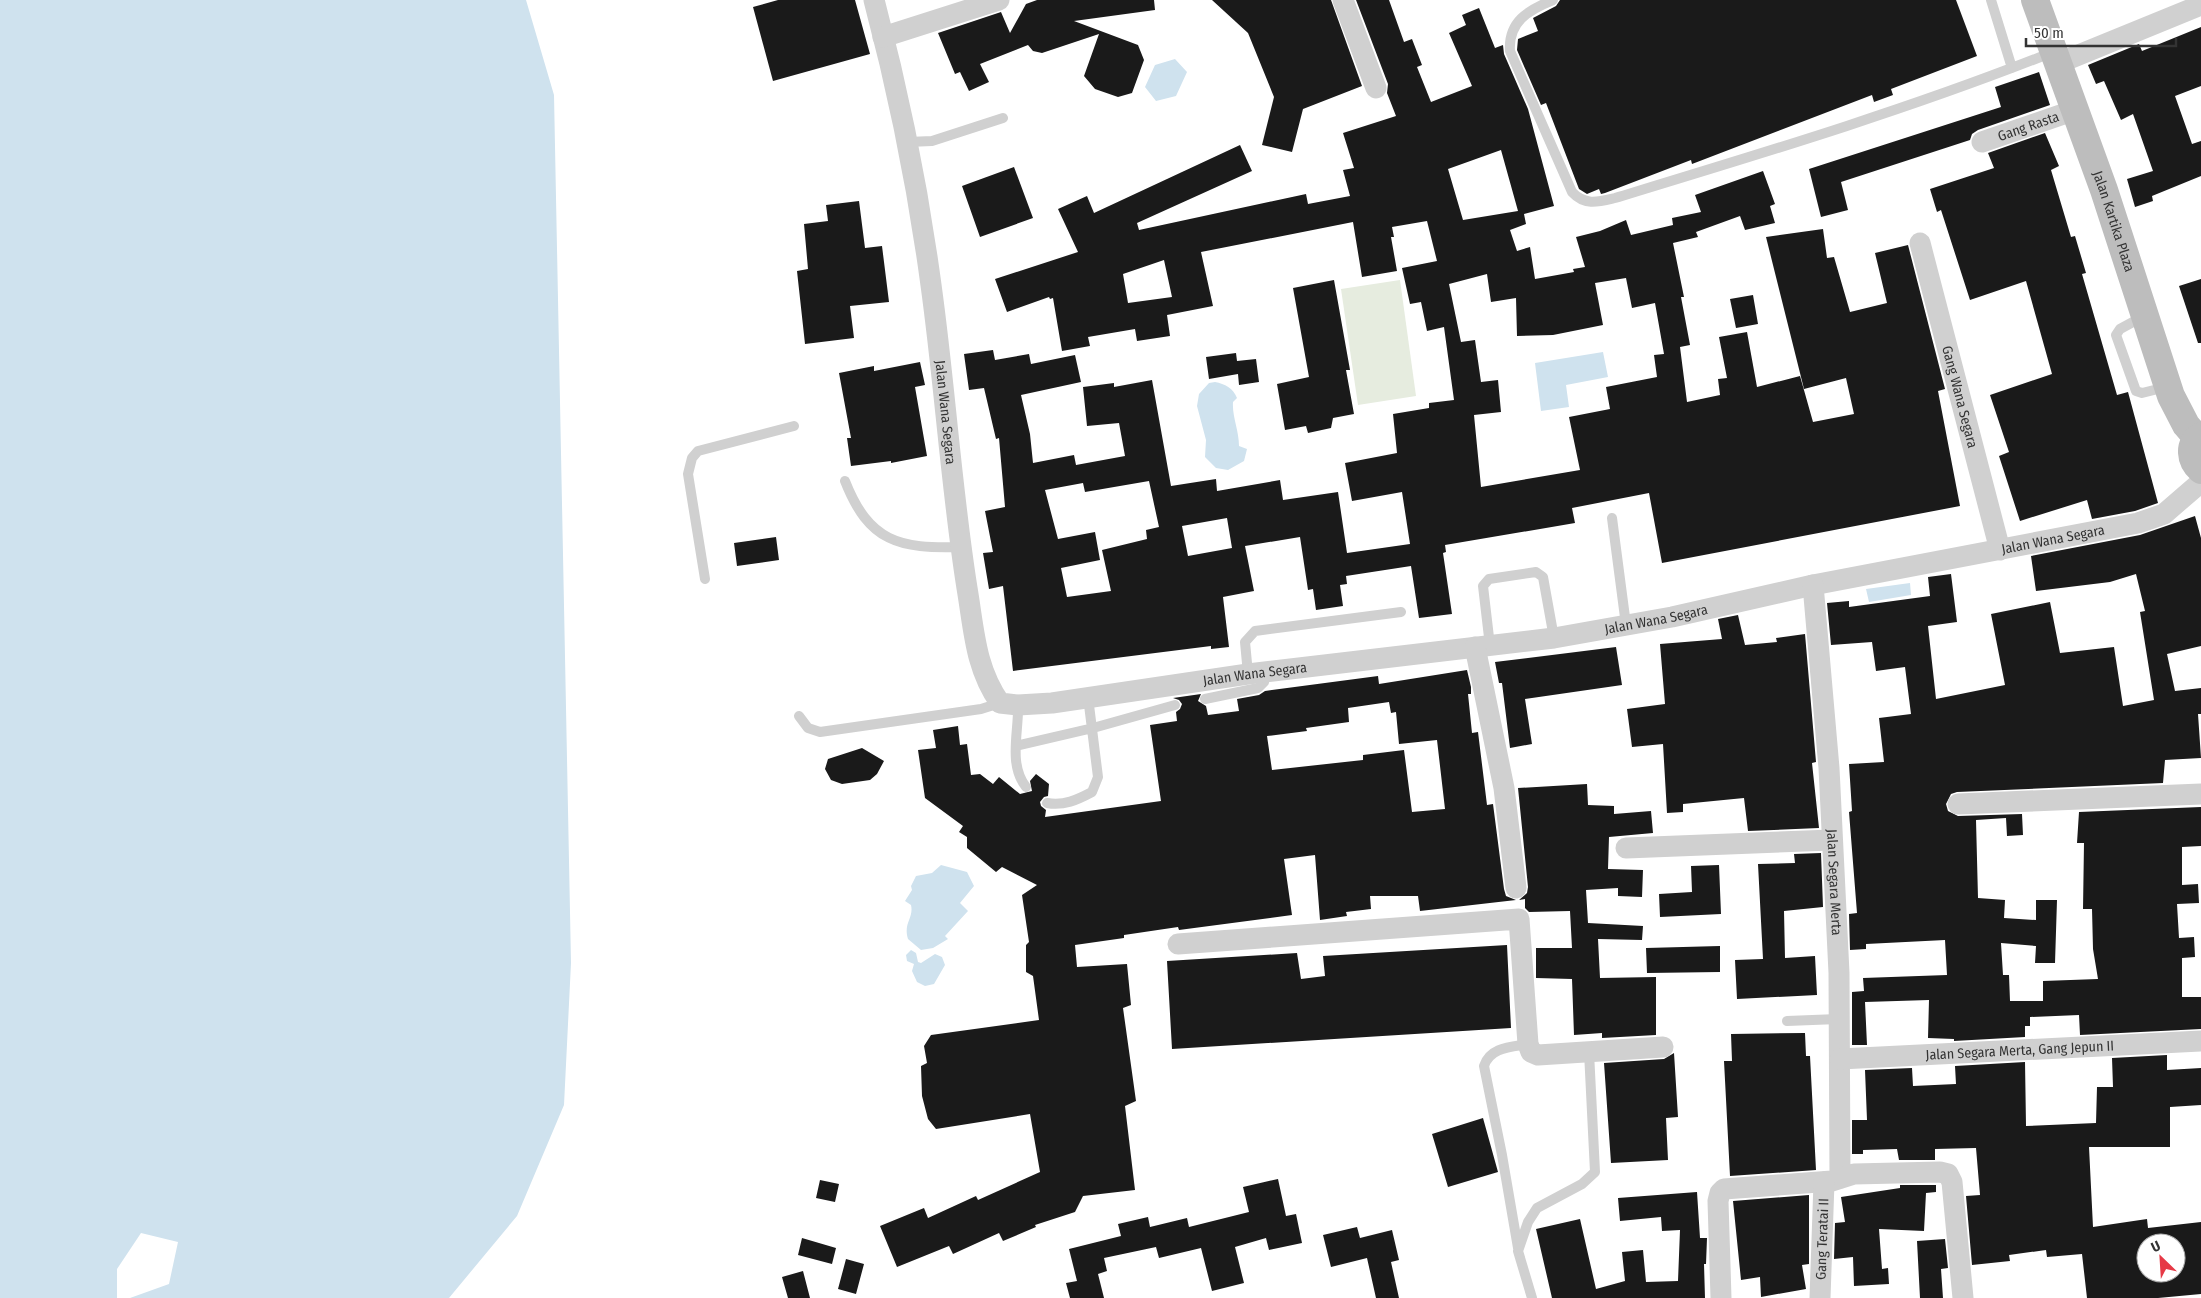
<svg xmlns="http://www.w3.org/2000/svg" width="2201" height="1298" font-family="'Fira Sans Condensed',sans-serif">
	<rect width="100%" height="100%" fill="#fff"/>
	<path fill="#e6ecdf" d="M1400 280 1416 396 1358 405 1341 289Z"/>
	<path fill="#cfe2ee" d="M0 0H526L554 95 571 963 564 1105 517 1216 449 1298H130L169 1284 178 1242 141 1233 117 1269V1298H0Z
		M1175 59 1187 72 1176 96 1156 101 1145 87 1155 65Z
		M1603 352 1608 377 1566 385 1569 407 1541 411 1535 363Z
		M1215 382C1225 384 1233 388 1237 398L1233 402C1232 417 1239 430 1239 446L1247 449 1244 461 1228 470 1216 468 1205 457 1206 440 1197 406 1199 394 1209 383Z
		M1910 583 1911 595 1869 602 1866 589Z
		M941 865 967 872 974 886 960 903 968 911 945 936 948 939 933 948 921 950 908 939C903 923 914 918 911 905L905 901 912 890 911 886 916 876 932 873Z
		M911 950 916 953 918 962 921 963 935 954 942 957 945 965 934 984 925 986 917 982 912 971 914 964 907 961 906 955Z"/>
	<path fill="#1a1a1a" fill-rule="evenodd" d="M778 0H855L870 54 773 81 753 7Z
		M1037 0H1154L1155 10 1074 21 1138 45 1144 60 1132 93 1118 97 1095 89 1084 76 1099 34 1042 53 1033 51 1028 45 980 64 989 82 969 91 960 72 955 74 938 33 1001 12 1010 33 1026 4Z
		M1212 0H1331L1362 86 1303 109 1292 152 1262 145 1274 97 1248 33Z
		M1356 0H1389L1404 42 1412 39 1422 65 1417 67 1431 102 1472 86 1449 33 1466 25 1462 15 1479 8 1495 48 1503 45 1504 54 1528 109 1554 206 1524 214 1526 224 1510 230 1517 251 1530 247 1535 279 1574 272 1573 269 1585 267 1576 237 1600 231 1626 220 1631 235 1673 225 1672 218 1701 212 1695 195 1763 171 1775 204 1770 206 1775 223 1745 230 1740 216 1696 232 1698 237 1673 243 1684 297H1681L1690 345 1680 347 1687 402 1720 395 1718 379 1727 378 1719 337 1747 332 1757 387 1800 376 1813 422 1854 414 1846 378 1804 389 1766 237 1823 229 1827 258 1834 257 1850 312 1887 303 1875 253 1908 245 1945 389 1938 391 1960 506 1662 563 1649 493 1572 508 1575 523 1445 545 1446 552 1443 553 1452 614 1419 618 1411 566 1346 576 1347 584 1340 585 1343 606 1316 610 1313 589 1308 590 1300 537 1245 546 1254 591 1223 597 1229 647 1211 649V646L1013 671 1003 586 989 589 983 553 993 552 985 511 1005 507 999 438 996 439 984 388 969 390 964 354 993 350 995 360 1029 354 1031 364 1075 355 1081 382 1021 395 1030 434 1033 463 1074 455 1076 465 1125 456 1119 423 1087 426 1083 387 1114 383V387L1152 380 1171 486 1216 479 1217 491 1280 480 1283 500 1338 492 1347 553 1410 544 1402 492 1352 501 1345 463 1397 453 1393 414 1429 408V403L1454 400 1444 327 1427 331 1421 302 1410 304 1402 268 1437 261 1427 221 1392 227 1394 237H1391L1397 271 1362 277 1353 222 1201 252 1213 306 1167 315 1170 336 1137 341 1135 329 1088 337 1090 346 1062 351 1053 298 1050 299 1049 297 1007 312 995 279 1078 252 1058 209 1087 196 1094 213 1240 145 1252 171 1137 223 1139 230 1306 194 1308 204 1350 196 1343 170 1354 168 1343 133 1396 116 1387 93 1388 84ZM1501 150 1518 211 1463 220 1448 169ZM1164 260 1172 297 1128 303 1123 274ZM1487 274 1491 302 1516 298 1517 336 1553 335 1603 325 1595 283 1626 278 1632 308 1655 303 1664 354 1654 355 1657 377 1606 387 1610 409 1569 417 1580 470 1481 487 1474 415 1501 412 1498 380 1481 382 1475 340 1461 342 1449 284ZM1149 481 1159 527 1146 530 1147 539 1102 550 1111 591 1067 597 1061 568 1100 560 1095 532 1058 539 1045 490 1083 483 1085 492ZM1227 518 1232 548 1188 556 1182 526Z
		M1560 0H1956L1977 56 1891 89 1893 95 1874 102 1872 95 1692 164 1691 160 1605 193 1601 194 1599 189 1587 194 1579 189 1546 103 1541 105 1517 50 1518 39 1538 31 1533 18 1556 6Z
		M2201 27V86L2175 96 2192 144 2201 141V176L2152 196 2153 201 2135 207 2127 179 2153 171 2133 114 2121 120 2104 81 2096 84 2088 65 2139 44 2142 51Z
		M2039 72 2050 105 1978 130 1972 134 1970 140 1841 182 1848 210 1821 217 1809 169 2001 107 1995 87Z
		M2045 133 2059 166 2051 170 2071 237 2075 236 2086 273 2082 274 2117 395 2128 392 2158 503 2135 511 2092 519 2087 500 2020 521 1999 456 2009 452 1990 395 2052 374 2026 281 1970 300 1941 210 1937 212 1930 189 1994 168 1988 153Z
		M1014 167 1033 218 980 237 962 186Z
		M859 201 865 248 882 246 889 302 850 306 854 338 805 344 797 271 808 269 804 224 828 221 826 205Z
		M2201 279V343H2198L2179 286Z
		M1334 280 1350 370H1346L1354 414 1333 418 1331 428 1308 433 1306 426 1285 430 1277 384 1309 377 1293 288Z
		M1753 295 1758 324 1736 328 1730 299Z
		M1236 353 1237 361 1256 359 1259 382 1239 385 1238 374 1209 379 1206 357Z
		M920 362 925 385 915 387 927 456 891 463V461L851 466 847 438H851L839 373 874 366V371Z
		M2195 516 2201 538V646L2167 654 2175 691 2201 688V714H2198L2201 758 2165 760 2163 783 1957 792 1951 794 1946 804 1948 811 1958 816 2022 814 2023 835 2007 836 2006 818 1976 820 1978 898 2005 900 2004 918 2036 920V900H2057L2055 963H2035L2036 946 2001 943 2003 975H2009L2010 1001H2043V981L2098 979 2093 949 2092 909H2083L2084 843H2077L2079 812 2201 807V846L2182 847V885L2198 884 2199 903 2177 904 2179 938 2194 937 2195 957 2182 958V997H2201V1029L2080 1035 2079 1015 2030 1017V1026H2025V1037L1954 1041V1039L1928 1038 1929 1000 1865 1002 1867 1045H1852V992L1864 991 1863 978 1947 975 1945 940 1866 944V949L1850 950 1849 914 1857 913 1849 812 1852 811 1849 764 1884 762 1879 718 1911 714 1905 667 1876 671 1872 642 1831 645 1827 603 1849 601V607L1930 596 1928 577 1951 574 1957 622 1928 626 1936 699 2005 685 1991 614 2050 602 2060 653 2114 647 2123 706 2154 700 2140 612 2145 611 2136 574 2110 582 2036 591 2031 556 2140 535Z
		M776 537 779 560 737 566 734 543Z
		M1738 615 1745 645 1777 642 1776 638 1805 634 1816 762 1812 763 1819 828 1748 831 1744 798 1683 804V812L1667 813 1663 744 1632 747 1627 709 1665 704 1660 644 1722 639 1718 619Z
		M1616 647 1622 685 1525 699 1532 744 1510 748 1502 683H1499L1495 662Z
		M1467 670 1471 687V694H1468L1472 733 1478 732 1487 805 1493 804 1504 889 1506 896 1516 900 1420 911 1418 896H1370L1371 909 1346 912 1347 916 1320 920 1315 855 1284 859 1292 915 1179 930 1178 927 1124 935V938L1075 945 1077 967 1127 964 1131 1005 1123 1008 1136 1101 1125 1106 1135 1190 1083 1196 1075 1212 1035 1225 1036 1227 1003 1241 999 1233 953 1254 949 1246 897 1267 880 1226 924 1208 928 1218 976 1196 978 1200 1040 1172 1030 1114 936 1129 928 1119 922 1096 921 1066 927 1063 924 1046 931 1035 1039 1020 1033 976 1026 972V945L1029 942 1022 895 1037 885 1002 867 996 872 967 848V837L959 832 963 826 925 798 918 750 936 748 933 730 958 726 960 745 967 744 971 775 980 774 993 784 999 777 1020 794 1032 791 1030 781 1036 774 1049 784 1048 796 1044 797 1040 802 1041 806 1046 810 1045 817 1161 801 1150 725 1177 721 1176 712 1180 709 1182 704 1179 700 1173 698 1201 694 1198 701 1206 706 1208 715 1239 711 1237 699 1259 695 1265 691 1378 676 1379 684ZM1389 702 1391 713 1396 712 1399 744 1437 740 1445 809 1412 812 1404 750 1363 755V760L1272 770 1267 736 1307 731 1306 728 1349 722 1348 708Z
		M862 748 884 761 877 774 870 780 842 784 831 780 825 769 828 759Z
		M1587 784 1588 805 1614 806V814L1651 811 1653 833 1609 837 1608 869 1643 870 1642 897 1618 896V888L1586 890 1588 923 1643 926 1642 940 1598 939 1600 978 1656 977V1035L1602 1038V1033L1574 1035 1572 979 1536 978V948H1572L1570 911 1529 912 1525 908V899L1519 900 1527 893 1528 887 1518 788Z
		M1821 853 1823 907 1784 911 1785 958 1815 956 1817 995 1737 999 1735 960 1763 959 1758 864 1795 863 1794 854Z
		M1719 865 1721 914 1660 917 1659 894 1692 892 1691 866Z
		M1507 945 1511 1028 1172 1049 1167 961 1297 953 1301 979 1325 976 1323 956Z
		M1720 946V972L1647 973 1646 948Z
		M1805 1033 1806 1056H1810L1816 1170 1730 1176 1724 1061H1732L1731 1034Z
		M1674 1053 1678 1117 1666 1118 1668 1160 1611 1163 1604 1063 1664 1059Z
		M2167 1055V1070L2201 1068V1105L2170 1107V1147H2089L2093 1227 2147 1219 2148 1228 2201 1222V1294L2158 1298H2087L2082 1254 2047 1257 2046 1250 2009 1255 2010 1261 1972 1265 1966 1196 1980 1195 1976 1148 1935 1149V1160H1899L1897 1149 1863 1150V1154H1852V1120H1867L1865 1070 1912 1068 1913 1086 1956 1084 1955 1066 2025 1062 2026 1126 2096 1123 2097 1087H2113L2112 1058ZM2146 1243H2176V1273H2146Z
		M1483 1118 1498 1172 1448 1187 1432 1134Z
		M1278 1179 1286 1216 1296 1214 1302 1243 1269 1250 1266 1238 1235 1247 1244 1283 1212 1291 1201 1248 1159 1258 1156 1247 1104 1258 1107 1271 1098 1274 1104 1298H1070L1066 1283 1077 1281 1069 1249 1121 1236 1118 1224 1148 1217 1150 1227 1187 1218 1189 1227 1249 1212 1243 1187Z
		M820 1180 839 1184 835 1202 816 1198Z
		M1900 1185H1936V1192L1926 1193 1924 1231 1879 1229 1882 1269 1888 1268 1889 1284 1854 1286 1853 1257 1834 1259 1835 1223 1845 1222 1841 1197 1900 1188Z
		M1697 1192 1700 1238H1707L1706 1264H1704L1705 1298H1552L1536 1229 1580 1219 1596 1289 1625 1281 1622 1252 1643 1250 1646 1282 1678 1281 1680 1230 1662 1231 1661 1217 1620 1221 1618 1198Z
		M1809 1195V1264L1802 1265 1806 1289 1761 1297 1760 1277 1741 1280 1733 1201Z
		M1357 1227 1360 1238 1392 1230 1399 1260 1391 1262 1399 1298H1376L1367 1258 1331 1267 1323 1235Z
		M802 1238 836 1248 832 1264 798 1255Z
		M1945 1239 1948 1268 1941 1269 1943 1298H1920L1917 1241Z
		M846 1259 864 1264 856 1294 838 1289Z
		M803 1271 810 1298H788L782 1277Z"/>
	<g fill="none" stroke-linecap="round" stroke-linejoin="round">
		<path stroke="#d0d0d0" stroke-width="10" d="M1553 0C1528 10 1508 22 1510 51L1572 192C1585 206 1598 202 1615 198 1763 153 1910 109 2053 52
			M1991 0 2012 68
			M908 142 932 141 1003 118
			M2144 316 2120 329 2116 335 2136 391 2142 393 2166 387
			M845 481C869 542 899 549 961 547
			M1612 518 1626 625
			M705 579 688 474 692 458 698 451 794 426
			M1490 646 1483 586 1489 579 1536 572 1543 577 1554 638
			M1248 674 1245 642 1255 631 1401 612
			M1205 699 1258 688 1264 682 1267 672
			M1018 705C1019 732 1008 764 1026 787
			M799 716 808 728 820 732 981 709 1000 703
			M1016 746 1093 728 1175 705
			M1047 803C1064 806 1077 800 1092 792L1098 777 1088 697
			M1787 1021 1838 1019
			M1518 1248 1502 1155 1484 1066C1490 1047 1511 1047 1528 1044
			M1532 1298 1518 1251 1528 1222 1537 1208 1582 1184 1595 1172 1589 1052"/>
		<g stroke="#d0d0d0" stroke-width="21">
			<path id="s1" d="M874 0C899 94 918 188 931 285 945 386 951 487 967 588 974 629 975 668 1000 703L1018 705 1052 703 1248 674 1554 638 1672 617 1813 585 2138 523 2164 514 2201 482"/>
			<path d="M1343 0 1376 88"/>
			<path d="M883 37 999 0"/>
			<path d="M2059 63 2201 5"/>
			<path id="s2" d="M1982 142 2075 110"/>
			<path id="s3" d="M1920 243 2000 550"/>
			<path id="s4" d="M1813 585 1829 768 1839 973 1840 1178"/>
			<path d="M1475 647 1504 788 1516 888"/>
			<path d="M1958 804 2201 794"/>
			<path d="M1626 848 1832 840"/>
			<path d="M1178 944 1519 919 1528 1044 1531 1052 1538 1055 1663 1047"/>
			<path id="s5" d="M1840 1059 2201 1041"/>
			<path d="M1721 1298 1718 1201 1720 1193 1724 1189 1832 1181 1854 1174 1940 1172 1948 1174 1952 1182 1963 1298"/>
			<path id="s6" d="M1820 1298 1824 1182"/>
		</g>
		<g stroke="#bdbdbd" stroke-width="28">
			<path id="s7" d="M2035 0 2104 190 2171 396 2186 425 2198 439"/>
			<path d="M2201 436C2188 445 2190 460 2201 470"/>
		</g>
	</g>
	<g text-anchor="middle" stroke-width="5" stroke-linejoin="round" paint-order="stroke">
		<g font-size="14" fill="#333" stroke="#fff">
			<text dy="5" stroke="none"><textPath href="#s2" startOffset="49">Gang Rasta</textPath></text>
			<text dy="5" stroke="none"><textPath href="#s7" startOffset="235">Jalan Kartika Plaza</textPath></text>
			<text dy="5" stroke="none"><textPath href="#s3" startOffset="159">Gang Wana Segara</textPath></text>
			<text dy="5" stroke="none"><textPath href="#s1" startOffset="419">Jalan Wana Segara</textPath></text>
			<text dy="5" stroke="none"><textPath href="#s1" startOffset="1784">Jalan Wana Segara</textPath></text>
			<text dy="5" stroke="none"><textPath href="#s1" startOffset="1379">Jalan Wana Segara</textPath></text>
			<text dy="5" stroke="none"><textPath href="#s1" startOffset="974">Jalan Wana Segara</textPath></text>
			<text dy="5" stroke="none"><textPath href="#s4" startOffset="298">Jalan Segara Merta</textPath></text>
			<text dy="5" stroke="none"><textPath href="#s5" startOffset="180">Jalan Segara Merta, Gang Jepun II</textPath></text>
			<text dy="5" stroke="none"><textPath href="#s6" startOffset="59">Gang Teratai II</textPath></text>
		</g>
	</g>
	<g transform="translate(2161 1258) rotate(335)"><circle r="24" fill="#ffffff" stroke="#adadad"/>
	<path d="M0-4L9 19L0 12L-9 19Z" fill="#e63946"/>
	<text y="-8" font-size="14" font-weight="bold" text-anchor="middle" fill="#333333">U</text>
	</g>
	<path d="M2026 38v8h150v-8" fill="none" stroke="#333333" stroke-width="2.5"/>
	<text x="2034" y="38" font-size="15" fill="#333333" stroke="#ffffff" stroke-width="4" paint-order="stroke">50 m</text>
</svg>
